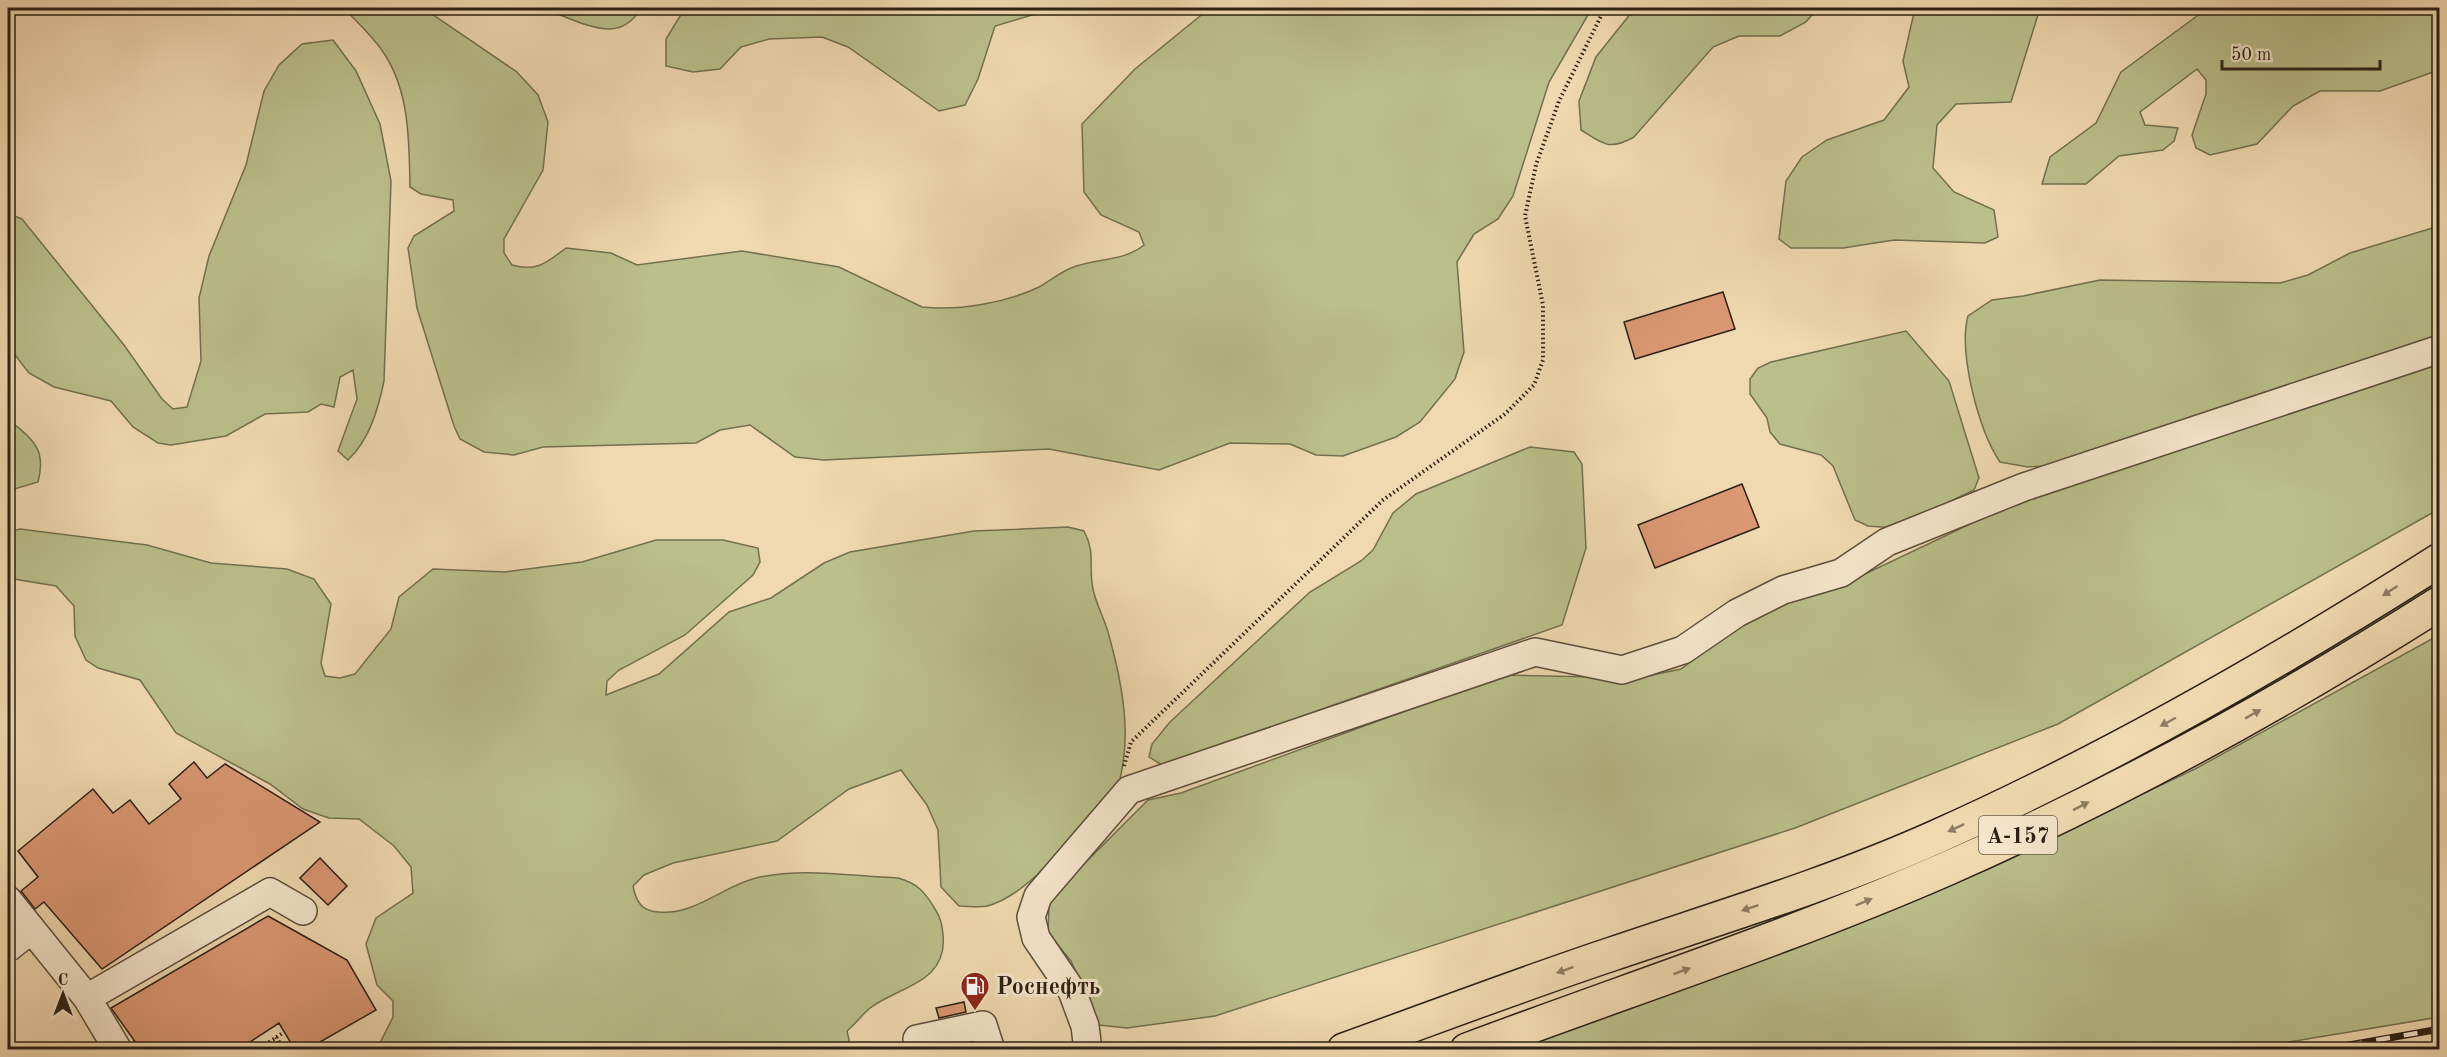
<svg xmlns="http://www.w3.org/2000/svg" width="2447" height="1057" font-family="'Old Standard TT',serif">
	<rect width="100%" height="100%" fill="#f0d9b0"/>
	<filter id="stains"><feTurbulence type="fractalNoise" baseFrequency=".00333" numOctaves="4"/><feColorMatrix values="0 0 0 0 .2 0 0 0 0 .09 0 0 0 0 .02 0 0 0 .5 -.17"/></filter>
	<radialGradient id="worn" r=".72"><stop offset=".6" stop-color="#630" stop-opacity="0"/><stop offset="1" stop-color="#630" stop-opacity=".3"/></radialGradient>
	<path fill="#babf8b" stroke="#727050" stroke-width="1.5" d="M344 8H423L517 72 538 95 548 122 543 170 504 239V253L512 265C537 272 546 263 566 248L611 253 637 265 742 251 839 267 922 307C959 311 1005 303 1039 287 1050 281 1059 273 1071 268 1095 258 1123 262 1144 245L1139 232 1101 215 1084 192 1082 124 1135 69 1210 8H1592L1549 82 1513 196 1498 219 1474 234 1457 262 1464 352 1455 379 1420 422 1396 437 1343 456 1316 455 1290 444 1230 443 1159 470 1049 449 824 460 795 457 750 425 720 430 696 443 543 447 514 455 484 452 460 439 454 426 417 308 408 248 414 236 454 211 453 200 421 194 410 187C409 140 410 89 381 49 370 34 356 21 344 8Z
		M550 8H641C620 45 587 24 554 13Z
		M685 8H1056L995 26 978 79 965 105 939 111 848 47 822 37 769 39 741 47 720 69 693 72 666 66V39Z
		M1635 8H1818L1806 22 1780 36H1739L1713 47 1634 137C1609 151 1603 144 1581 130L1579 101 1596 57Z
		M1915 8H2040L2011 102 1956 104 1937 125 1933 168 1954 192 1994 210 1998 237 1985 243 1894 240 1843 248H1791L1779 239 1786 181 1802 157 1827 140 1884 120 1909 87 1903 61Z
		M2208 8H2439V70L2380 91H2320L2293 106 2257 144 2210 155 2196 148 2192 135 2206 94V80L2197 69 2140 112 2145 125 2178 128 2174 141 2163 150 2119 156 2086 184H2042L2050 157 2096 123 2121 72Z
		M333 40 356 71 380 124 391 181 384 381C378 409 370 439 348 460L338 451 357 399 353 370 340 377 334 407 321 404 308 412 265 414 226 436 171 445 158 443 133 427 111 401 54 387 29 373 8 346V213L22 219 124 345 162 399 173 409 187 407 201 361 199 298 209 256 246 165 264 91 279 65 302 44Z
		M2439 226V336L2073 464 2028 467 2000 462C1979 431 1958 353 1968 316L1992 300 2023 296 2100 280 2280 283 2308 275 2350 253Z
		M1906 331 1949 381 1979 478 1974 490 1895 528 1868 526 1855 520 1833 466 1821 455 1780 444 1770 432 1767 418 1750 394V379L1758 368 1771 362Z
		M2439 358V509L2058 724 1795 828 1215 1016 1127 1028 1099 1025 1089 1015 1084 990 1071 961 1048 933 1049 905 1056 892 1148 800 1181 793 1504 675 1638 678 1681 669 1741 624 1779 604 1865 574 2046 488Z
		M8 419C32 439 47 448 38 482L8 491Z
		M1530 447 1574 452 1582 464 1586 548 1562 625 1162 765 1149 757 1152 744 1170 722 1310 592 1361 561 1373 550 1393 513 1416 494Z
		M1068 527 1084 531C1096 553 1088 567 1093 589 1096 604 1104 618 1108 632 1122 681 1133 737 1118 786 1087 821 1032 895 987 906 979 908 968 906 959 906L941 887 938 830 927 805 901 770 849 789 777 841 673 863 644 875 633 886C636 901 641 911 658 912 694 916 723 886 756 878 801 867 851 876 898 878 917 883 925 892 935 909 941 918 942 925 943 935 948 983 899 986 870 1008 862 1015 855 1024 847 1031L851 1049H377L393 1017V1001L377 985 366 944 376 918 413 893 411 867 394 846 359 819 329 818 303 809 270 784 176 733 140 680 98 668 86 660 75 636 74 606 56 586 8 578V532L20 529 147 545 211 563 287 569 314 579 331 604 321 663 325 676 340 678 355 674 391 629 399 597 433 569 505 572 582 562 656 540H723L758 548 760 562 753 575 685 635 619 670 607 681 606 695 659 674 729 612 771 598 824 563 850 552 974 531Z
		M2439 635V1017L2241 1050H1510L1942 888 2195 769Z"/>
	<path fill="#da9873" stroke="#2b2014" stroke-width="1.5" d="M1723 292 1735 329 1635 359 1624 322Z
		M1742 484 1759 527 1655 568 1638 525Z
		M194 762 207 778 225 764 320 822 102 969 44 902 35 909 21 891 38 877 18 851 93 789 113 813 130 800 149 824 181 799 169 784Z
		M320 858 347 886 328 905 300 878Z
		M268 916 347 960 376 1010 306 1050H295L279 1023 238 1050H141L111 1008Z
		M964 1002 966 1012 939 1018 936 1008Z"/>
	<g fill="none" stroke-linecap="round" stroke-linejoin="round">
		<g stroke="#5c4e3b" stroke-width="30">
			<path id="minor" d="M8 900 87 998 118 1050
				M8 948 31 930
				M87 998 270 892 303 911
				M918 1050 917 1039 983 1025 991 1050
				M1088 1050 1085 1026 1072 991 1036 938 1031 917 1038 896 1129 790 1535 652 1622 670 1683 650 1737 613 1783 590 1841 573 1887 542 2024 487 2440 349"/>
		</g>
		<g stroke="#2b2014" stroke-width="36">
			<path id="major" d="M1344 1050C1433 1018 1522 984 1612 954 1721 917 1831 884 1936 837 2111 759 2278 663 2440 560
				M1467 1050C1627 990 1790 937 1946 869 2117 794 2282 703 2440 603"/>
		</g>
		<path stroke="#2b2014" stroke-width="4" stroke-dasharray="1.5 3" stroke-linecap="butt" d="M1124 766 1131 742 1383 500 1505 414 1534 385 1543 360V305L1525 216 1536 165 1559 101 1605 8
			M276 1037 284 1050
			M258 1050 284 1032"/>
		<use href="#minor" stroke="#f5e6cc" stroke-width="27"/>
		<use href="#major" stroke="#f0d9b0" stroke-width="33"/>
		<g stroke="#2b2014" stroke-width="7">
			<path id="rail" d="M2321 1050 2440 1029
				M2407 1050 2440 1044"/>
		</g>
		<use href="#rail" stroke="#f5e6cc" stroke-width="4.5" stroke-dasharray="14" stroke-linecap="butt"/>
	</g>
	<defs><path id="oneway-solid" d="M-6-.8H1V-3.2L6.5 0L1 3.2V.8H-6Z" transform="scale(1.5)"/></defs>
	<g fill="#8e7c62">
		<use href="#oneway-solid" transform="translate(2390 591) rotate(147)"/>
		<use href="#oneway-solid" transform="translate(2253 714) rotate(-29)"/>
		<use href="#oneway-solid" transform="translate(2168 722) rotate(152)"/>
		<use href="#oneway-solid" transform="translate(2081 806) rotate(-27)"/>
		<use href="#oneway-solid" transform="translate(1956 828) rotate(155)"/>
		<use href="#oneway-solid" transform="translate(1864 902) rotate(-23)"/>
		<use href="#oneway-solid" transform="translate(1750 908) rotate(162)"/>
		<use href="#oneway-solid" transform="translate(1565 970) rotate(160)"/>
		<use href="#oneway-solid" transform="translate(1682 971) rotate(-20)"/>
	</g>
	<defs>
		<g id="fuel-pin" transform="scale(1.5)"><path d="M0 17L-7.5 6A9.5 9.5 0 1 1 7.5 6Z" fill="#8f2418" stroke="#f5e6cc"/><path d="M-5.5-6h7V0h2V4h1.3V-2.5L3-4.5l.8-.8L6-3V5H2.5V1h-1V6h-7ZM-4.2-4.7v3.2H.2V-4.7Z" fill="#fff"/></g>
	</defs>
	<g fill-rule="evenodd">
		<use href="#fuel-pin" x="975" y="986"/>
	</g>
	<g text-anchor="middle" stroke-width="6" stroke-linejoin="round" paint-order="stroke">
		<rect fill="#f5e6cc" stroke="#685b4b" stroke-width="1.5" x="1979" y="816" width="78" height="38" rx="4.5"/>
		<g font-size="22" font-weight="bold" fill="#2b2014">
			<text x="2018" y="843">А-157</text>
		</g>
		<g font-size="24" font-weight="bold" fill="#2b2014" stroke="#f5e6cc" text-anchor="start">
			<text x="996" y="994">Роснефть</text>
		</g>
	</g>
	<rect width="2447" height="1057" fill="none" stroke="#f0d9b0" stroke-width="30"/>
	<rect x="9" y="9" width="2429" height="1039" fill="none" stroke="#2b2014" stroke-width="3"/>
	<rect x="15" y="15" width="2417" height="1027" fill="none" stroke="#2b2014" stroke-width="1.5"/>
	<g transform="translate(63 994)" stroke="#f5e6cc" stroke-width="4.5" paint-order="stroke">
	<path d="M0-4.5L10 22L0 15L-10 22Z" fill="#2b2014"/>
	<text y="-9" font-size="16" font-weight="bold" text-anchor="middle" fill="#2b2014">С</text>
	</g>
	<path d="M2222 60v9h158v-9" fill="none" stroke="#2b2014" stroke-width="3"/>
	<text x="2231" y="60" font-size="18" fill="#2b2014" stroke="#f5e6cc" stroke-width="4.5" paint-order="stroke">50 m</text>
	<rect width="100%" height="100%" filter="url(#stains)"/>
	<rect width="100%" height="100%" fill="url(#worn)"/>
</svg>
